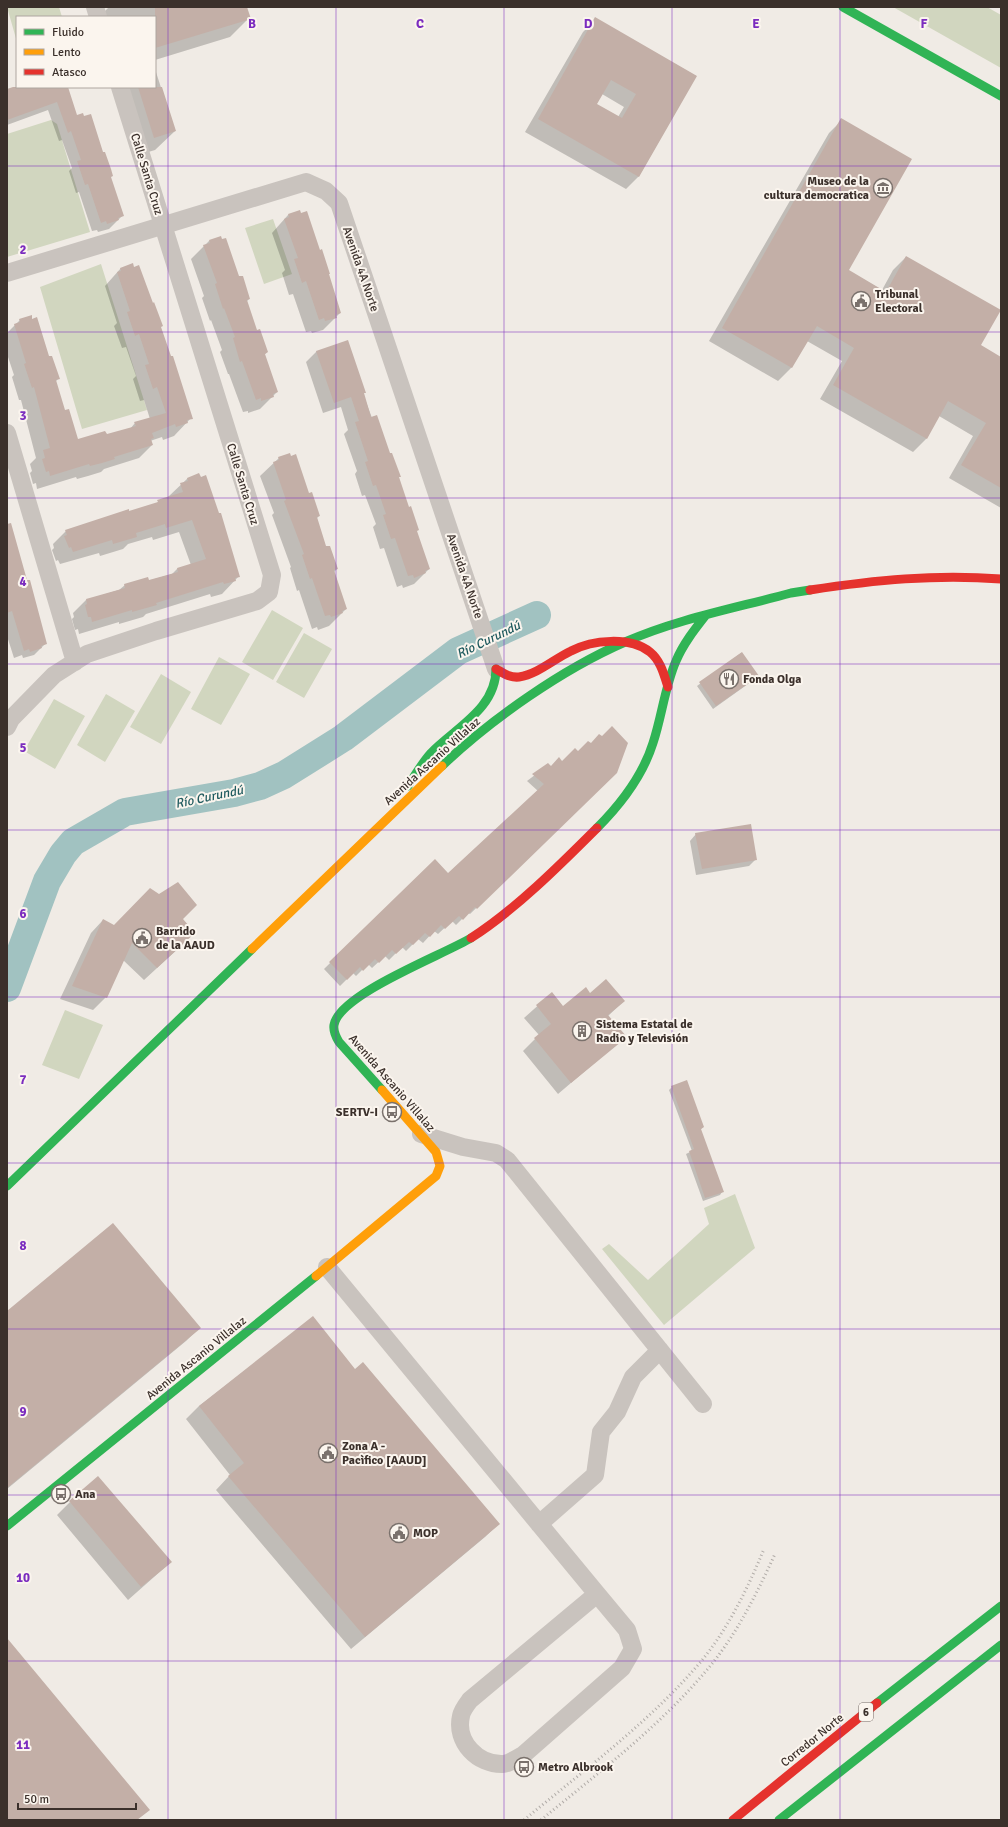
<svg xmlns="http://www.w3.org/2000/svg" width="1008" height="1827" font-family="Signika,sans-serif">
	<rect width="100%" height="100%" fill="#f0ebe5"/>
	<path fill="#d1d6bf" d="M7 7H59L62 17H17V42Z
		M893 7H987L1001 15V68Z
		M51 120 57 124 90 232 7 257V134Z
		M273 219 292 274 264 284 245 228Z
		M101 264 147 410 82 429 40 287Z
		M272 610 303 628 273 680 242 662Z
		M304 633 332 649 304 698 276 682Z
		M219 657 250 674 221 725 191 709Z
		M161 674 191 692 161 744 130 727Z
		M106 694 135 711 105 762 77 745Z
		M54 699 85 716 55 769 24 751Z
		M65 1010 103 1025 79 1079 42 1065Z
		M735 1194 755 1248 664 1325 602 1249 609 1244 648 1280 709 1224 704 1208Z"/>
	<path fill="#0003" fill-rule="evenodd" d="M109 7H246L249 18 230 37 155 60V17H99Z
		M596 19 696 76 639 176 626 189 525 132 583 32ZM602 94 624 107 618 117 596 105Z
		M155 69 175 131 155 150 135 156 113 87H155Z
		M17 87H67L76 116 110 178 123 215 109 229 98 232 97 230 92 231 79 192 76 193 69 171 72 168 62 140 59 141 48 110 7 125V90Z
		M842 120 847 270 882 290 893 270 906 257 979 346 1001 358V508L949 478 973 436 939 416 926 439 913 452 820 399 842 361 807 341 791 368 778 381 709 341 829 133Z
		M299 212 340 313 323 330 312 333 311 331 306 332 293 294 289 295 282 273 285 270 272 233 288 215Z
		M220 238 249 299 246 302 256 331 267 352 264 355 277 392 260 409 248 413V411L243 412 229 374H228L220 352 222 350 211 320 210 321 202 298 204 296 191 259 209 241Z
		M121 268 160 328 191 418 174 436 163 440 162 437 150 441 152 445 139 458 104 469 101 472 88 476 77 479 76 477 37 489 36 483 33 484 30 473 32 471 30 464 36 458 21 400H19L12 377 14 375 7 354V333L20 320 48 357 58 379 55 382 64 411 77 441 106 436 130 429 135 423 150 419 144 400 140 401 133 379 136 376 126 347 122 348 114 326 117 323 105 286Z
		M317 351 363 394 429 569 414 584 403 588 402 585 397 587 384 548 380 549 373 527 376 524 365 495 362 496 355 474 357 471 344 434 348 430 341 407 323 413 306 362Z
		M279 458 308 494 319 516 316 519 326 548 337 569 334 572 346 609 329 626 318 630 317 627 312 629 299 590 297 591 290 568 291 567 272 515 274 513 260 476Z
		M188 478 239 576 222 594 211 597 210 594 146 614 143 617 119 624V622L79 634 78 629 75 630 72 619 74 617 73 613 86 600 119 590 125 585 148 581 172 574 177 569 191 565 179 532 153 540 152 537 128 544 123 549 100 556 99 553 60 564 58 560 56 561 52 550 54 548 53 544 66 531 155 504 168 497Z
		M7 542 45 644 34 655 23 658 22 655 14 658 7 636Z
		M741 653 755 679 713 709 697 686Z
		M548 765 551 767 617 772 470 914 468 913 456 925 452 921 438 934 434 931 423 943 418 939 406 951 402 947 389 960 385 956 372 968 368 964 356 976 353 973 340 986 324 969 435 860 448 874 538 791 527 781Z
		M696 834 756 859 749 866 696 875 690 841Z
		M182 919 181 946 144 980 123 960 106 997 93 1010 60 999 91 933 103 920 114 926Z
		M552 993 563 1007 624 1001 608 1016 625 1037 558 1094 523 1051 539 1035 524 1018Z
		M672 1087 703 1127 700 1130 722 1192 720 1195 703 1201 686 1154 692 1151 669 1090Z
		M7 1313 199 1328 186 1341 7 1489Z
		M313 1318 355 1370 498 1524 485 1537 351 1649 216 1490 230 1475 186 1419 199 1406Z
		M70 1502 171 1562 128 1600 57 1515Z"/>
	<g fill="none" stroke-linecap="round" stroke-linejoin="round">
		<path stroke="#a1c2c1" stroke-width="28" d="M7 988 47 881 63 854 73 842 125 812 234 793 260 786 284 775 343 738 458 651 537 615"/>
	</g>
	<path fill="#c3afa7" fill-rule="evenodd" d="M155 7H247L251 19 155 48Z
		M595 17 697 76 639 177 538 119ZM611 80 636 94 622 118 597 104Z
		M13 87H68L77 115 83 113 84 116 91 114 103 152H105L111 169 113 176 111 177 124 216 118 218 119 220 107 224 106 221 101 223 88 184 85 185 77 161 81 160 71 131 68 133 57 102 7 120V89Z
		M138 87H162L176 131 154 138Z
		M841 118 912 159 849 270 886 292 906 256 1001 310 981 345 1001 357V488L961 465 986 423 948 401 927 439 833 385 854 348 817 326 792 368 722 328Z
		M300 210 301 213 307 211 320 250 322 249 330 274H329L341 313 336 315 337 318 325 321 324 318 319 320 306 281 302 283 294 259 298 258 284 219 289 217 288 214Z
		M221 236 222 239 226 238 239 276H243L250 299 247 300 257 330 260 329 268 352 265 354 278 392 273 394 274 397 261 401V398L256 400 242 361 240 362 233 338 235 337 224 308 223 309 215 284 217 283 203 245 210 243 209 240Z
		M133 263 134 267 139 265 153 303 154 302 163 326 161 327 171 356H173L193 419 187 420 188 423 176 427 175 424 152 433 154 438 151 439 153 445 114 457 115 459 102 463 90 466 89 464 50 476 49 471 46 472 42 459 45 458 43 450 50 448 34 387 32 388 24 364 26 363 14 324 20 322 19 319 32 315V319L37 317 49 356H52L60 379 56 380 65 410 69 409 78 439 105 431 107 434 136 426 134 422 166 413 157 387 153 389 145 365 149 364 139 334 135 336 127 312 130 311 117 272 121 271 120 268Z
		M348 340 366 393H364L371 417 377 415 390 453H392L401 477H399L409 507 411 506 419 530 417 531 430 569 425 571 426 573 414 578 413 575 408 576 395 538 391 539 383 515 386 514 376 485 373 486 365 462 368 461 355 422 359 421 351 397 334 403 316 351Z
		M290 453 291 456 296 454 309 493 312 492 320 516 317 517 326 546H330L338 569 334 570 347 609 342 611 343 613 331 617 330 615 325 616 312 578 310 579 302 555 304 554 284 501 286 500 273 462 279 460 278 457Z
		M199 473 201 477 206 475 219 513H221L240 577 235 578 236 581 224 584 223 582 156 603 157 605 132 612V610L92 622 91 617H88L85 605 87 604 86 599 125 588 124 584 148 577 149 580 178 572 177 568 206 559 192 520 166 528 165 524 136 533 137 537 113 544 112 540 73 552 71 547 69 548 64 536 67 535 65 530 129 509V511L158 502 157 500 183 492 180 483 188 481 187 478Z
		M11 523 27 580H30L47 644 41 646 42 648 30 652 29 649 24 651 12 611 7 613V524Z
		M742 652 759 676 716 706 699 682Z
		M612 726 628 743 617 773 477 909 475 907 463 920 459 916 445 929 441 925 430 937 425 933 413 945 409 942 396 954 392 950 379 963 375 959 363 971 360 967 347 980 329 962 435 859 448 873 544 784 532 774 548 763 551 766 559 757 562 761 575 748 578 751 588 741 591 743 599 734 602 736Z
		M751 824 757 860 702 869 695 833Z
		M178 882 197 905 183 919 195 933 157 968 132 943 107 998 72 986 103 919 114 925 150 888 159 894Z
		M606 979 625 1001 608 1015 627 1037 571 1083 534 1038 551 1024 536 1005 552 992 563 1006 586 987 590 993Z
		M687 1080 704 1127 701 1129 724 1192 705 1198 689 1151 694 1149 671 1086Z
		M113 1223 201 1328 7 1488V1311Z
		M313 1316 355 1369 363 1362 500 1524 365 1637 228 1476 244 1463 199 1406Z
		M98 1476 172 1562 141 1587 69 1501Z
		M7 1638 150 1810 137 1820H7Z"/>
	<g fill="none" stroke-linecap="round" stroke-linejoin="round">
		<path stroke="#c9c3be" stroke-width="18" d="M95 7 98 17
			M7 273 306 182 326 191 339 203 496 669
			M7 433 75 662
			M7 727 11 719 54 675 87 654 156 631 257 601 269 592 272 575 120 87
			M421 1134 463 1147 496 1153 507 1160 703 1404
			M327 1267 597 1594 627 1630 633 1649 622 1668 523 1755C517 1758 509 1764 503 1764 478 1765 455 1742 461 1716 462 1710 467 1704 470 1700L597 1594
			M539 1524 595 1475 601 1432 617 1412 633 1377 660 1350"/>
		<path stroke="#30b455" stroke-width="9" d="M843 7 1001 96
			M442 766C491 719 563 669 625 642 677 619 736 608 791 593L810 590
			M408 786C415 775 422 763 431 753 455 728 496 709 496 669
			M597 828C621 804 643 775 653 743 662 716 665 686 676 661 683 644 695 629 706 615
			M382 1090 339 1042C336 1037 333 1031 334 1025 339 994 443 955 471 938
			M7 1186 252 949
			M7 1526 316 1276
			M877 1703 1001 1606
			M779 1820 1001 1645"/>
		<path stroke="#ff9f0a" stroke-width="9" d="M252 949 442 766
			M316 1276 436 1176 440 1166 436 1152 382 1090"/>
		<path stroke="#e5322d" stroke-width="9" d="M810 590C875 580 935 574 1001 579
			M496 669C503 673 510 678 519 677 538 674 554 659 571 651 592 640 630 636 650 652 661 661 664 675 668 687
			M471 938C515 910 560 865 597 828
			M733 1820 877 1703"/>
		<path stroke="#b1aca8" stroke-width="3" stroke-dasharray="1 3" stroke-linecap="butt" d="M524 1820C583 1771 647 1724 698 1665 727 1631 747 1590 764 1549
			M541 1820C598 1773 658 1728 706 1671 736 1636 756 1595 775 1554"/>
	</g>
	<path fill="none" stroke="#7b2cbf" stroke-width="1" stroke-opacity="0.55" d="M168 7V1820M336 7V1820M504 7V1820M672 7V1820M840 7V1820M7 166H1001M7 332H1001M7 498H1001M7 664H1001M7 830H1001M7 997H1001M7 1163H1001M7 1329H1001M7 1495H1001M7 1661H1001"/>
	<defs>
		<g id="museum-ring" transform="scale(1)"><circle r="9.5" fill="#fbf5ee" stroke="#7a716c" stroke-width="1.5"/><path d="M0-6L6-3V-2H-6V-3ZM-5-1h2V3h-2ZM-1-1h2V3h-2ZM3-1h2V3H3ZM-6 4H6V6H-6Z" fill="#7a716c"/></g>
		<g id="civic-ring" transform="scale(1)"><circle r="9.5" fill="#fbf5ee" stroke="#7a716c" stroke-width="1.5"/><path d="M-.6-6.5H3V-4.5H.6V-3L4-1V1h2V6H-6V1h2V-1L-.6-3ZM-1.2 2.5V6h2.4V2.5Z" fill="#7a716c"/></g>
		<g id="restaurant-ring" transform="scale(1)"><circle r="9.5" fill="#fbf5ee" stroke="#7a716c" stroke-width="1.5"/><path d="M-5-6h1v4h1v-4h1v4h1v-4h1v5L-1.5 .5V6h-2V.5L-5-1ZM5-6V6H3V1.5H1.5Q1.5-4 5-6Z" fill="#7a716c"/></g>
		<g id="building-ring" transform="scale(1)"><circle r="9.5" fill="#fbf5ee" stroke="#7a716c" stroke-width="1.5"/><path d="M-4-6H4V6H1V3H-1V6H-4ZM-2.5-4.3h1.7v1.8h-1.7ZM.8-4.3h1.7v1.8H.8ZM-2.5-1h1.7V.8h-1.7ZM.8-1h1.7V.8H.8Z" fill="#7a716c"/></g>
		<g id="bus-ring" transform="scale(1)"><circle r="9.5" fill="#fbf5ee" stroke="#7a716c" stroke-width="1.5"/><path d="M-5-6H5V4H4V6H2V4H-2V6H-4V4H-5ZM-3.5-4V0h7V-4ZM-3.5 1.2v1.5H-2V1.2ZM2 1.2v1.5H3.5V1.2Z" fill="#7a716c"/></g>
	</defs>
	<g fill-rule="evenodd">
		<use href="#museum-ring" x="883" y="188"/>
		<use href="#civic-ring" x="861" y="301"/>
		<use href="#restaurant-ring" x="729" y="679"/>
		<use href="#civic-ring" x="142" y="938"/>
		<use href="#building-ring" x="582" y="1031"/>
		<use href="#bus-ring" x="392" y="1112"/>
		<use href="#civic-ring" x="328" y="1453"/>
		<use href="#bus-ring" x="61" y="1494"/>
		<use href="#civic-ring" x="399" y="1533"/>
		<use href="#bus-ring" x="524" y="1767"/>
	</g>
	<g text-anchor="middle" stroke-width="4" stroke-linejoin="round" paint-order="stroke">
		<rect fill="#fbf5ee" stroke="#756b66" stroke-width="1" x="859" y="1703" width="14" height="18" rx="3"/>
		<g font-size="11" font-weight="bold" fill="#3b302b">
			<text x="866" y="1716">6</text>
		</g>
		<g font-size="12" fill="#3b302b" stroke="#fbf5ee">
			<text transform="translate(147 174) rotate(73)" y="4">Calle Santa Cruz</text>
			<text transform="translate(361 269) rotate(71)" y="4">Avenida 4A Norte</text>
			<text transform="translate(243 484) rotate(73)" y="4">Calle Santa Cruz</text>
			<text transform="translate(465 576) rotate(71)" y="4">Avenida 4A Norte</text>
			<text transform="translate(432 761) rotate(-42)" y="4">Avenida Ascanio Villalaz</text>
			<text transform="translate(392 1083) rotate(49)" y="4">Avenida Ascanio Villalaz</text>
			<text transform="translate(196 1358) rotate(-39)" y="4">Avenida Ascanio Villalaz</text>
			<text transform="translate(812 1740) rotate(-39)" y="4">Corredor Norte</text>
		</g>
		<g font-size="12" font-weight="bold" fill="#3b302b" stroke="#fbf5ee" text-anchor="start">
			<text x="869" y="185" text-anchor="end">Museo de la<tspan x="869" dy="14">cultura democratica</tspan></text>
			<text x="875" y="298">Tribunal<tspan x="875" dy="14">Electoral</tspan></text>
			<text x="743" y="683">Fonda Olga</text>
			<text x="156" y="935">Barrido<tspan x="156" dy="14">de la AAUD</tspan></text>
			<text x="596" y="1028">Sistema Estatal de<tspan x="596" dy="14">Radio y Televisión</tspan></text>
			<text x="378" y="1116" text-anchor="end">SERTV-I</text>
			<text x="342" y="1450">Zona A -<tspan x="342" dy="14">Pacìfico [AAUD]</tspan></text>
			<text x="75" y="1498">Ana</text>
			<text x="413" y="1537">MOP</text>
			<text x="538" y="1771">Metro Albrook</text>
		</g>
		<g font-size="13" font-style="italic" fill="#1f5a5e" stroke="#fbf5ee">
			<text transform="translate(488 639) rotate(-26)" y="5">Río Curundú</text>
			<text transform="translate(209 796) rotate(-12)" y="5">Río Curundú</text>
		</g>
	</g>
	<g font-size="13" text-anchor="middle" font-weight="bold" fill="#7b2cbf" stroke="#fbf5ee" stroke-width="4" stroke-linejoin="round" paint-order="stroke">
		<text x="252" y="28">B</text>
		<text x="420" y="28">C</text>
		<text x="588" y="28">D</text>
		<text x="756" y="28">E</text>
		<text x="924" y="28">F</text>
		<text x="23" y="254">2</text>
		<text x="23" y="420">3</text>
		<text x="23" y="586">4</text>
		<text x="23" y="752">5</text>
		<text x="23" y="918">6</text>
		<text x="23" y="1084">7</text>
		<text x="23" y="1250">8</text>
		<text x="23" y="1416">9</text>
		<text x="23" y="1582">10</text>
		<text x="23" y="1749">11</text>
	</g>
	<rect width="1008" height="1827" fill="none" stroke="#3b302b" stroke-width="16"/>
	<rect x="16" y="16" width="140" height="72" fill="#fbf5ee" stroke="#aea6a0"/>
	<rect x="24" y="29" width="20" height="6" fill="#30b455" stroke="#aea6a0"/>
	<text x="52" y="36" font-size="12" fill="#3b302b">Fluido</text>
	<rect x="24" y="49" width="20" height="6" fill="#ff9f0a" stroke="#aea6a0"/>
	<text x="52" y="56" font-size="12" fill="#3b302b">Lento</text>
	<rect x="24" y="69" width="20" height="6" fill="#e5322d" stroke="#aea6a0"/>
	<text x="52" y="76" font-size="12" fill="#3b302b">Atasco</text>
	<path d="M18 1803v6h118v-6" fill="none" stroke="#3b302b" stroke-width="2"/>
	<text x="24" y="1803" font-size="12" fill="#3b302b" stroke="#fbf5ee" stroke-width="3" paint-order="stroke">50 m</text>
</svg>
